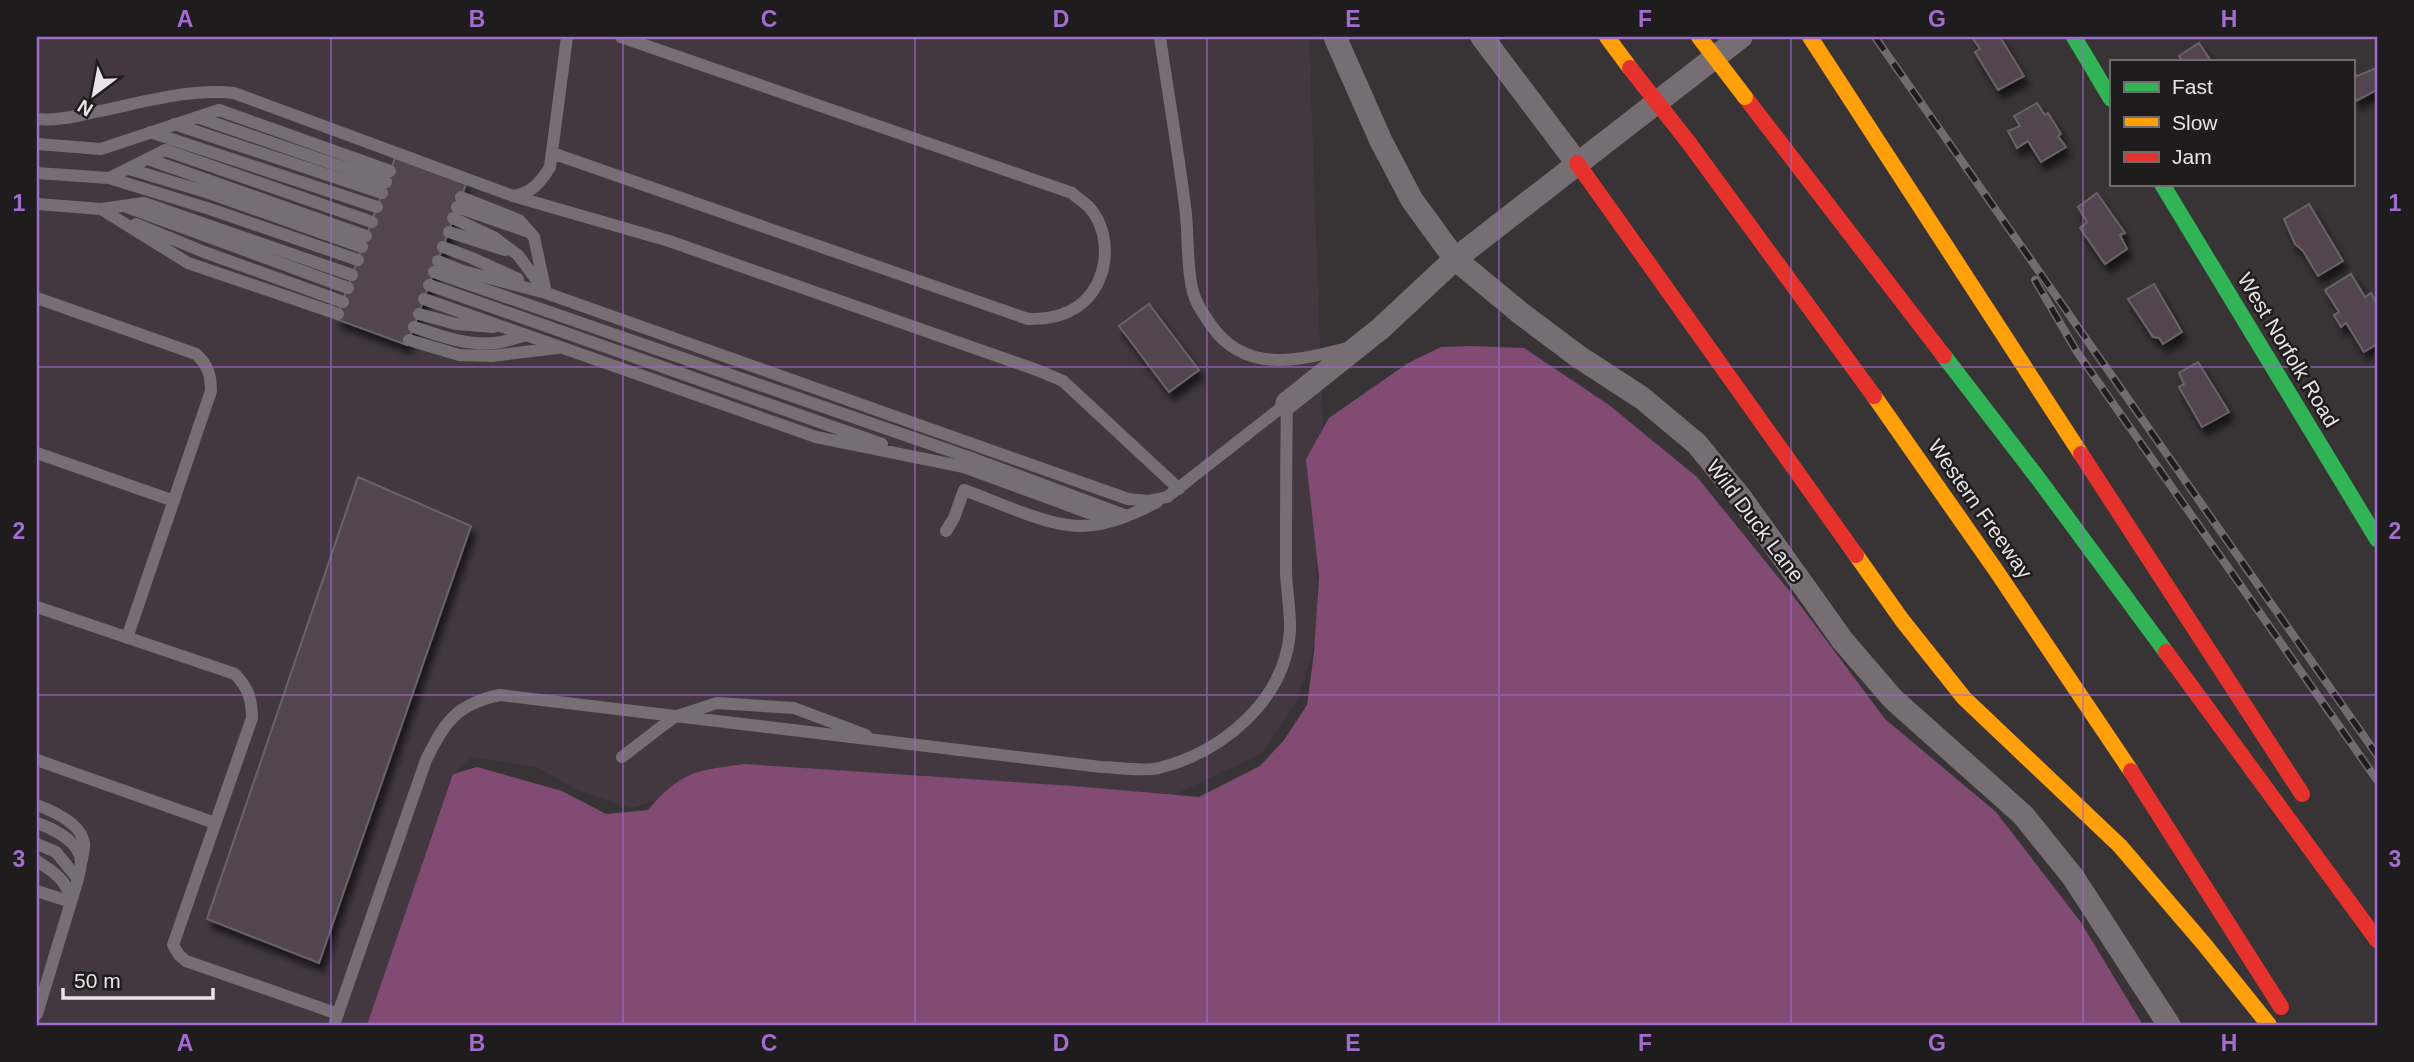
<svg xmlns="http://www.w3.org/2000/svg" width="2414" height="1062" font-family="Arial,sans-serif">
	<defs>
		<filter id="shadow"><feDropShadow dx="4.5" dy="8" stdDeviation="3.5" flood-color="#0009"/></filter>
	</defs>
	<rect width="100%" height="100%" fill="#383436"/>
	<path fill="#433840" d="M37 37H1309L1323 429 1315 470 1318 633 1297 700 1262 753 1163 800 682 794 630 808 579 791 537 767 471 757 453 774 367 1025H37Z"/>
	<path fill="#814b74" d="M1470 346 1524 348 1609 405 1697 477 1791 593 1885 719 1996 812 2080 921 2143 1025H367L453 774 477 767 562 791 606 814 648 810C682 771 695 771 744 764L1073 786 1199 797 1260 766 1284 740 1307 705 1314 652 1319 577 1306 459 1329 418 1408 363 1441 347Z"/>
	<path fill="#52454f" stroke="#676466" stroke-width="2" filter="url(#shadow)" d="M1972 37H2000L2024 76 1998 90 1975 52 1980 49Z
		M2199 43 2211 61H2182L2179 56Z
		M2377 68V90L2356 101 2353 95V72L2357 76Z
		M2037 103 2045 115 2048 113 2061 134 2058 136 2066 147 2041 162 2028 141 2017 148 2008 131 2020 126 2014 116Z
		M395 158 466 184 407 345 336 319Z
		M2097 193 2125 233 2120 235 2127 249 2105 264 2080 228 2087 222 2078 207Z
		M2309 204 2343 261 2318 276 2303 251 2295 244 2284 219Z
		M2351 274 2365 297 2371 293 2377 304V344L2364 352 2346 323 2341 327 2334 315 2339 312 2325 290Z
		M2154 284 2182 332 2163 344 2159 338 2153 337 2128 299Z
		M1149 304 1199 370 1169 392 1119 326Z
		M2198 362 2229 412 2202 427 2179 387 2184 384 2179 373Z
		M358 477 471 526 319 963 207 919Z"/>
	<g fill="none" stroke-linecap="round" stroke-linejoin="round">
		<path stroke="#776e74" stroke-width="12" d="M1160 37C1168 93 1178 150 1185 206 1189 233 1186 268 1193 292 1196 304 1204 315 1211 325 1245 374 1297 361 1347 348
			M197 117 386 182
			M37 119C56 121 76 116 95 112 141 103 188 88 234 93L513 196C532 193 540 183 550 167L567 37
			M174 124 382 193
			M150 132 377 207
			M37 144 101 149 219 110 390 171
			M552 153 1028 319C1043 319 1056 318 1070 311 1108 293 1116 237 1089 207 1084 202 1077 198 1072 193L621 37
			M148 159 366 236
			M129 169 206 192 362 247
			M37 173 109 178 210 209 358 260
			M109 178 165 150 372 222
			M513 196 669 241 1037 370 1063 381 1179 489
			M461 197 519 220 534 237 546 293
			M37 204 101 209 144 203 352 275
			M127 207 348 288
			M457 207 526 231
			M101 209 188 263 338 314
			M453 218 495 238 518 255 544 290
			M136 224 204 252 343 302
			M449 232 505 250
			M443 247 472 258 518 279
			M438 261 463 271 546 293 1128 499 1148 501 1167 497 1287 403
			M434 272 974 459 1127 516
			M429 285 882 444
			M37 298 196 354C208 365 211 375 211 391L127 638
			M424 299 816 437 964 467 1111 521
			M419 314 456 324 494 327
			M414 327C440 336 467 346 495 343 506 342 517 337 527 335
			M409 340 459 355 492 356 557 348
			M37 453 174 501
			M946 531 954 518 964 490C995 501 1037 521 1068 525 1098 530 1131 516 1157 502
			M37 607 235 674C248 688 252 699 252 718L173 945 179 955 186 961 338 1014
			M622 757 674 717 717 703 794 708 866 735
			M37 760 215 823
			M37 805C53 811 81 823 84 843 85 847 82 855 82 860
			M37 823C52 828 81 842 81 862 81 867 79 874 78 879
			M37 844 56 852 78 879 71 902 37 891
			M37 861C53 871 69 882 71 902L37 1014
			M334 1025 426 760C445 722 456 704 500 695L1101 767C1118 767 1142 772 1159 768 1222 752 1285 701 1290 631 1291 609 1285 585 1286 563 1286 509 1286 456 1287 403"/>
		<path stroke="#776e74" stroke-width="23" d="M1335 37 1381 141 1412 200 1455 259 1519 312 1579 357 1642 398 1697 444 1741 498 1843 641 1893 699 2023 815 2073 877 2169 1025
			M1482 37 1577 163
			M1287 403 1380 329 1455 259 1741 37"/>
		<path stroke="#30b455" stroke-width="16" d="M2074 37 2111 99
			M2162 184 2377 539
			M1944 356 2037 477 2166 652"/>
		<path stroke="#ff9f0a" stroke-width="16" d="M1607 37 1630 68
			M1810 37 2081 454
			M1874 396 1995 569 2131 771
			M1856 555 1902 620 1964 698 2120 846 2204 944 2269 1025"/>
		<path stroke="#e5322d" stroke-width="16" d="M1745 97 1944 356
			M1689 143 1874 396
			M1577 163 1856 555
			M2081 454 2302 794
			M2166 652 2377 940
			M2131 771 2281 1007"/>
		<g stroke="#716b6f" stroke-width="8">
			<path id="rail" d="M1875 37 2377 755
				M2035 280 2077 352 2377 780"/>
		</g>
		<use href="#rail" stroke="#1f1c1e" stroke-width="5" stroke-dasharray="16" stroke-linecap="butt"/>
		<path stroke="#ff9f0a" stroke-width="16" d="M1699 37 1745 97"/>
		<path stroke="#e5322d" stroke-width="16" d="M1630 68 1689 143"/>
	</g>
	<path fill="none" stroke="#a16ccd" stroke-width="2" stroke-opacity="0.55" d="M331 37V1025M623 37V1025M915 37V1025M1207 37V1025M1499 37V1025M1791 37V1025M2083 37V1025M37 367H2377M37 695H2377"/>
	<g text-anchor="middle" stroke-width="5" stroke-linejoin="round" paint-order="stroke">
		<g font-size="21" fill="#e8e4e7" stroke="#1f1c1e">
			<text transform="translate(2288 350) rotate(59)" y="7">West Norfolk Road</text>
			<text transform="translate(1980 509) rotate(55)" y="7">Western Freeway</text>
			<text transform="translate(1755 521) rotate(53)" y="7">Wild Duck Lane</text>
		</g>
	</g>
	<rect width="2414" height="1062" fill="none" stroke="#1f1c1e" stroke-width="77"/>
	<rect x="2110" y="60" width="245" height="126" fill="#1f1c1e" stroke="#6f6c6e" stroke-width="2"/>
	<rect x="2124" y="82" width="35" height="10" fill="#30b455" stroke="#6f6c6e" stroke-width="2"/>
	<text x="2172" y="94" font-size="21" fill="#e8e4e7">Fast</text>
	<rect x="2124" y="117" width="35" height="10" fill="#ff9f0a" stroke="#6f6c6e" stroke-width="2"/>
	<text x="2172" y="130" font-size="21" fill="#e8e4e7">Slow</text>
	<rect x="2124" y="152" width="35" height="10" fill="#e5322d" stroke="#6f6c6e" stroke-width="2"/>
	<text x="2172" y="164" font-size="21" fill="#e8e4e7">Jam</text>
	<g transform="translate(94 94) rotate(212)" stroke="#1f1c1e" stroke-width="5" paint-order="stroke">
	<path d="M0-5L12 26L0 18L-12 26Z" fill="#e8e4e7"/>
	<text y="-10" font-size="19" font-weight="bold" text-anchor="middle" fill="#e8e4e7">N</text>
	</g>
	<path d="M63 988v10h150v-10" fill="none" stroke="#e8e4e7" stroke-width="3.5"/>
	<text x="74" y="988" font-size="21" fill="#e8e4e7" stroke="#1f1c1e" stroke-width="5" paint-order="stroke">50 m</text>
	<rect x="38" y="38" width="2338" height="986" fill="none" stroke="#a16ccd" stroke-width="2.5"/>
	<g font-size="23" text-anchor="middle" font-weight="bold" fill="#a16ccd">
		<text x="185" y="27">A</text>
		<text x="477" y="27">B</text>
		<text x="769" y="27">C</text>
		<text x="1061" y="27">D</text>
		<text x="1353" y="27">E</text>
		<text x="1645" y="27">F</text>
		<text x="1937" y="27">G</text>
		<text x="2229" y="27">H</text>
		<text x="19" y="211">1</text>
		<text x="2395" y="211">1</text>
		<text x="19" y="539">2</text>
		<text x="2395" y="539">2</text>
		<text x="19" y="867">3</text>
		<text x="2395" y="867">3</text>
		<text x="185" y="1051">A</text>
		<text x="477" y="1051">B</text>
		<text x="769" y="1051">C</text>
		<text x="1061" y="1051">D</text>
		<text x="1353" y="1051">E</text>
		<text x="1645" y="1051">F</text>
		<text x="1937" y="1051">G</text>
		<text x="2229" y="1051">H</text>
	</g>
</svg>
